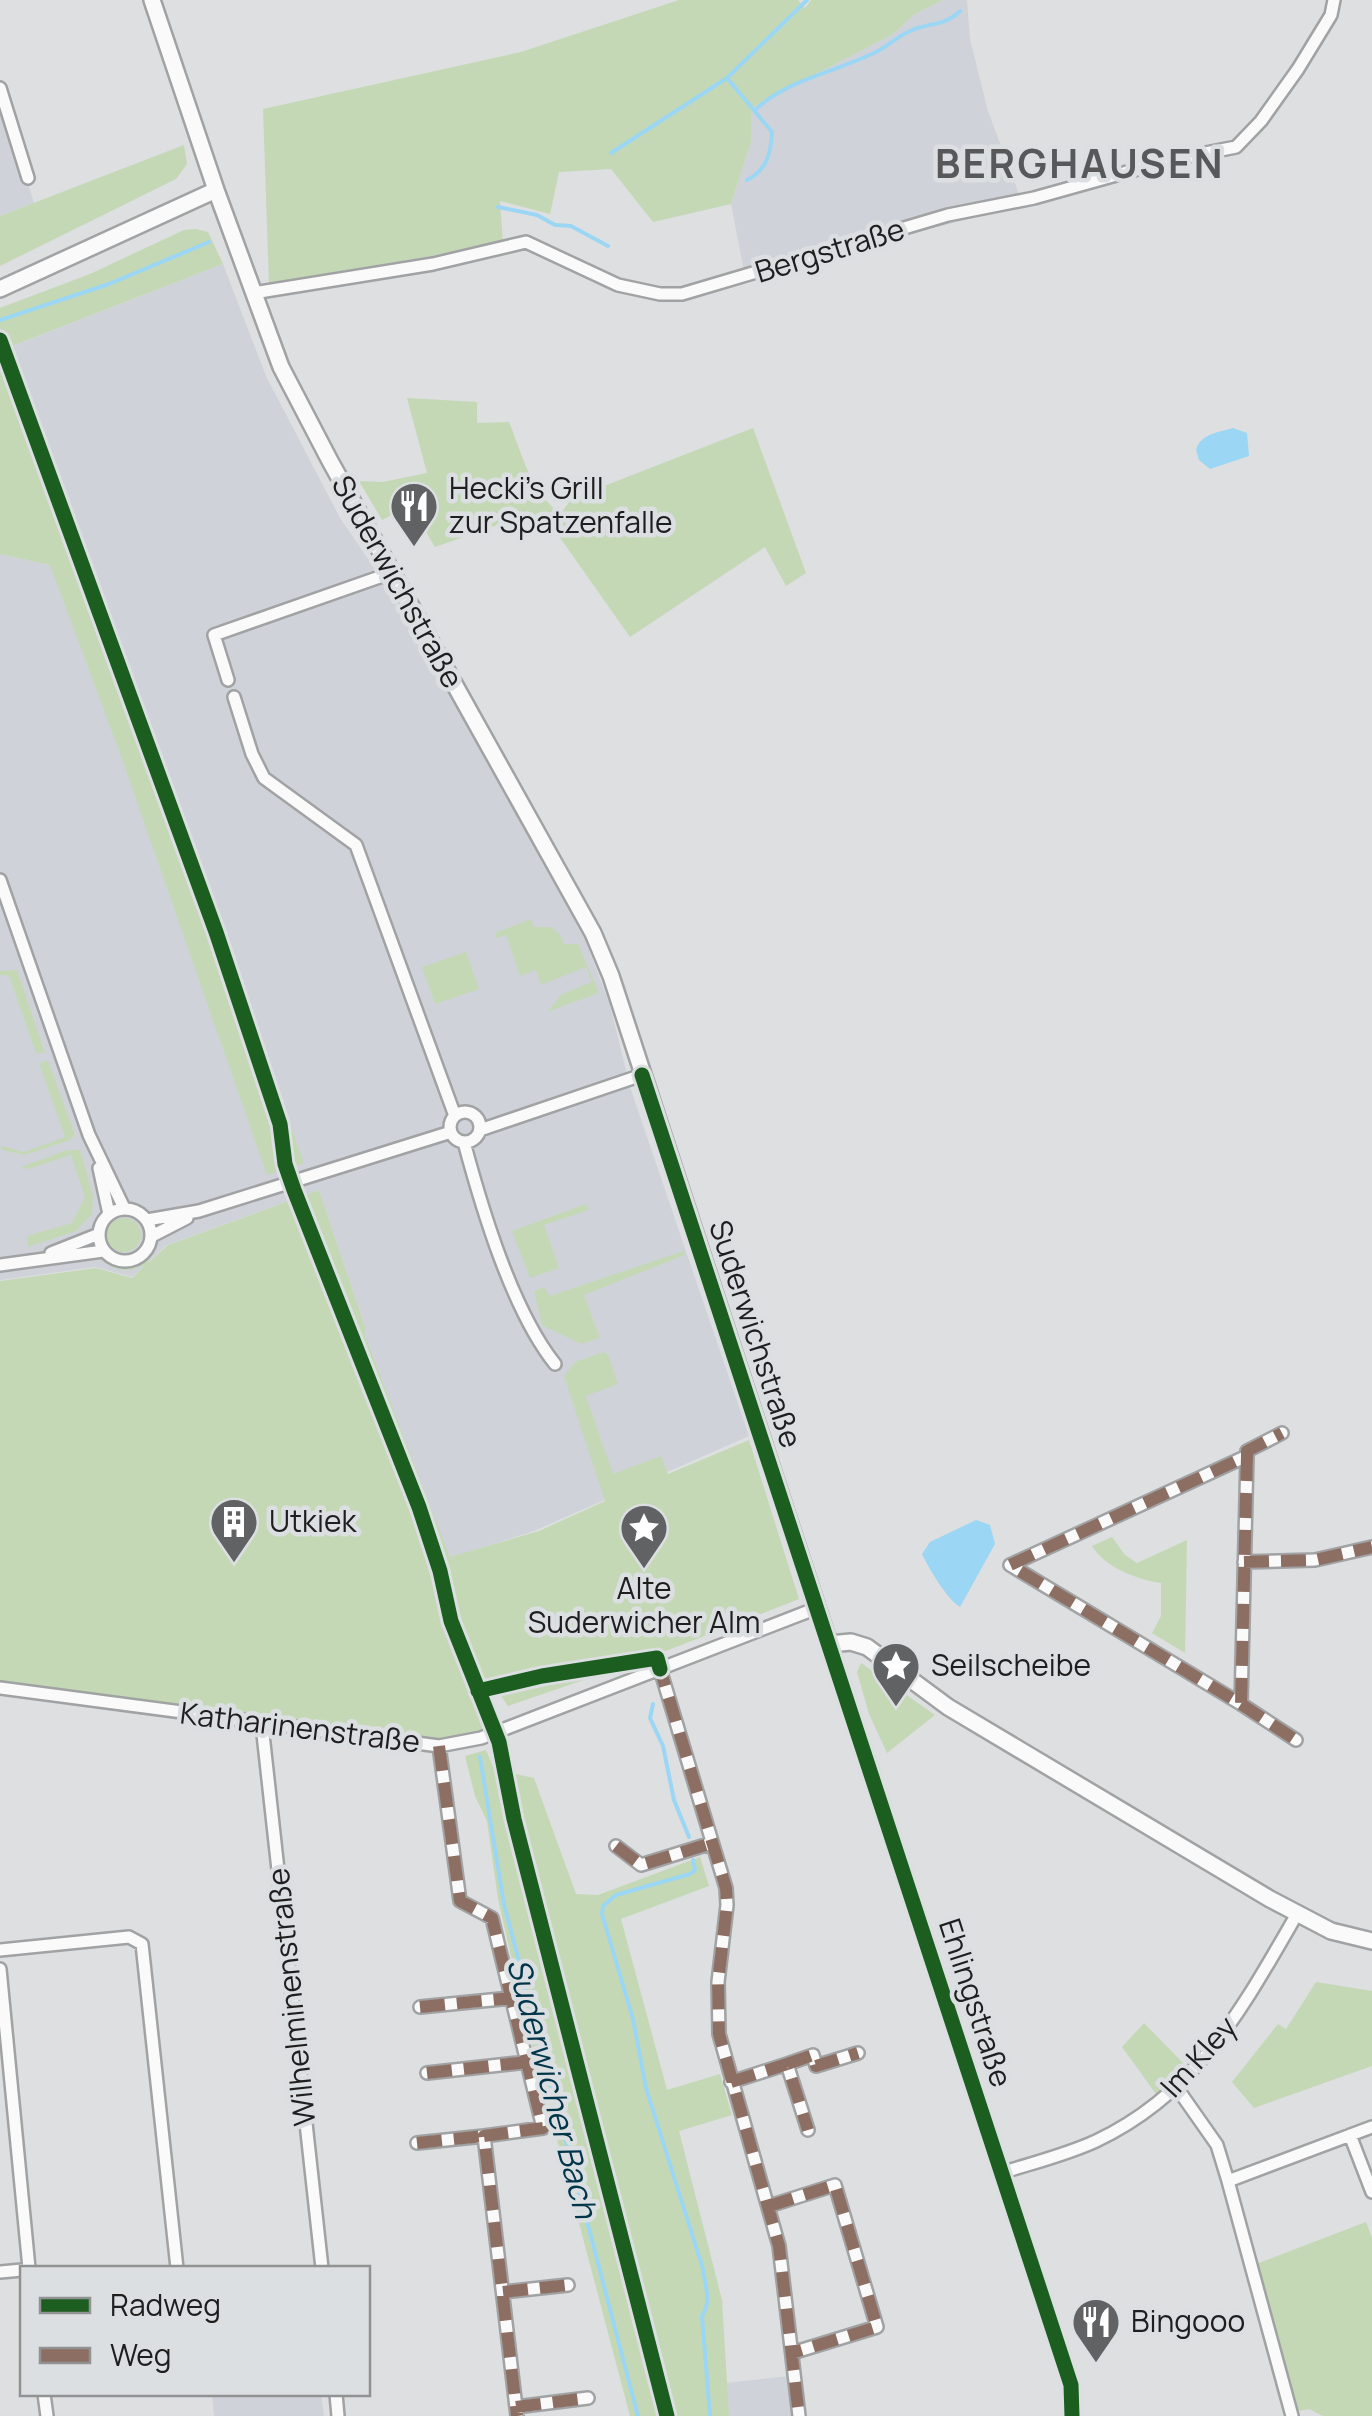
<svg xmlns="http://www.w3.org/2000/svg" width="1372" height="2416" font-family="Manrope,sans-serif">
	<rect width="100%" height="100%" fill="#dddfe0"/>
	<path fill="#cfd3d9" d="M943 0H967L970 39 988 111 1023 205 759 273 746 281 731 204 751 142 750 108 893 34 915 14Z
		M0 91 34 203 0 216Z
		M223 264 266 376 340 518 436 658 578 921 610 1005 630 1087 749 1436 534 1531 450 1558 365 1335V1327L319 1190 167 1245 132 1277 95 1267 0 1280V554L50 565 83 551 13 346Z
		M789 2376 793 2416H729L725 2383Z
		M212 2394H321L324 2416H214Z"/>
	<path fill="#c4d8b6" d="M679 0H798L805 8 811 0H943L915 14 893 34 751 108V142L731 204 653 222 611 169 559 172 550 214 500 201 503 244 269 283 263 109 521 52Z
		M184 145 187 164 176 179 0 266V216Z
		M196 229 208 232 223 264 7 348 0 328V308L90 274 184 230Z
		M0 356 9 377 21 373 304 1163 267 1175 122 759 50 565 0 554Z
		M407 398 477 402V423L509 422C522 453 531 495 561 513L570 501 581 495 753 428 806 573 786 586 765 547 630 637 549 522 518 518 435 547 421 524 404 533 394 514 382 520 359 481 383 482 427 473Z
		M531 919 534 927H551L560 934 564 944H578L599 993 547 1012 562 994 592 982 586 967 541 985 536 970 520 976 506 935 496 938 495 933Z
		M466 952 479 989 435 1004 422 967Z
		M17 970 45 1053H36L9 976 0 975V971Z
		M48 1061 75 1135 70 1140 25 1155 2 1150 1 1146 24 1152 65 1137 39 1063Z
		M67 1150H80L93 1195 92 1214 76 1231 28 1247 27 1236 72 1223 85 1197 71 1155 28 1169 21 1167Z
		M319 1190 365 1327V1335L450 1557 539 1531 605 1501 564 1376 575 1362 604 1352 608 1355 618 1384 586 1396 613 1474 661 1456 668 1474 749 1440 799 1599 653 1656 508 1706 493 1684 476 1694 489 1729 435 1741 0 1683V1281L96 1268 132 1278 146 1264C129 1274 112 1271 98 1257L117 1266 139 1264 160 1237 148 1263 168 1245Z
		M586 1204 589 1210 544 1225 559 1268 530 1278 512 1231Z
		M107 1235a17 17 0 1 1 34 0a17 17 0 1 1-34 0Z
		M683 1251 685 1255 584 1295 600 1338 581 1344 542 1325 534 1291 544 1287 550 1296Z
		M1112 1537 1125 1555 1137 1563 1187 1540 1185 1653 1152 1633 1161 1616V1583C1136 1579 1106 1568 1092 1546Z
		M861 1663 935 1715 887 1753 869 1714 857 1672Z
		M486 1750 494 1769 534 1778 576 1894 598 1895 700 1857 709 1886 621 1919 667 2090 720 2074 732 2115 679 2131 722 2300 729 2416H630L528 2030 498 1899 487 1821 475 1796 465 1756Z
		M1316 1982 1372 1991V2066L1254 2108 1232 2082 1278 2024 1286 2029Z
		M1144 2023 1186 2066 1156 2094 1122 2047Z
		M1366 2222 1372 2238V2416H1323L1309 2409 1298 2411 1256 2264Z"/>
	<path fill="#9bd7f4" d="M1233 428 1247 433 1249 456 1210 469 1199 460 1196 450C1200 434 1219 432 1233 428Z
		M976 1520 990 1525 995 1544 960 1607C947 1599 929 1569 922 1554L930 1542Z"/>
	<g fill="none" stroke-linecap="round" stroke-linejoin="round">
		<path stroke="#9bd7f4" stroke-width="4" d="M727 78 772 132C771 153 767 170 747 180
			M755 110C788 79 836 72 876 52 888 46 898 36 910 31 929 22 944 27 960 11
			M611 153 727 78 807 0
			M498 207 537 215 555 225 571 226 608 246
			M0 320 109 284 209 242
			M653 1704 650 1718 663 1746 674 1800 689 1837
			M480 1757 504 1904 638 2416
			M693 1860 695 1870 690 1874 616 1895 603 1906 602 1914 633 2019 646 2088 703 2269C705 2286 712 2301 702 2316L710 2416"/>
		<g stroke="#a0a2a3" stroke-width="16">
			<path id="minor" d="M0 88 28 178
				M253 293 433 264 526 242 618 285 660 294H682L948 215 1034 198 1170 160 1236 147 1261 121 1298 69 1331 15 1334 0
				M228 680 214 635 391 573
				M234 697 252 754 264 778 356 845 455 1116
				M0 880 89 1135 124 1208
				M450 1127a15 15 0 1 1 30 0a15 15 0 1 1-30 0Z
				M480 1130 642 1075
				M464 1142C482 1209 512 1310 555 1364
				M99 1168 109 1214
				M99 1235a26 26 0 1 1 52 0a26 26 0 1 1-52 0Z
				M147 1220 199 1211 451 1132
				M152 1236 187 1218
				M51 1253 99 1234
				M0 1265 103 1251
				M1247 1456 1241 1704 1010 1565Z
				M1247 1456V1451L1282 1433
				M1244 1562 1315 1560 1372 1547
				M660 1669 726 1888 727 1905 718 1982 719 2034 779 2246 799 2416
				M0 1688 439 1746 481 1738 817 1608
				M1241 1704 1296 1740
				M262 1725 322 2268
				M439 1746 460 1901 492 1918 543 2128 484 2136 517 2416
				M616 1846 641 1865 712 1843
				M0 1950 129 1937 142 1944 177 2268
				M0 1969 29 2268
				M420 2007 511 1998
				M787 2064 813 2055 816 2066 858 2053
				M427 2073 527 2062
				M731 2082 787 2064 808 2130
				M1177 2088 1217 2145 1228 2181
				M1350 2135 1372 2192
				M417 2143 484 2136
				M1001 2173C1032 2163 1066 2155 1096 2141 1198 2093 1243 2007 1297 1914
				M769 2206 835 2185 877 2327 792 2353
				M0 2272 22 2270
				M503 2292 568 2285
				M44 2394 47 2416
				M336 2394 338 2416
				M516 2407 588 2398
				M1292 2416 1228 2181 1372 2127"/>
		</g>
		<g stroke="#a0a2a3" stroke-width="19">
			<path id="tertiary" d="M829 1644 1071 2385 1072 2416"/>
		</g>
		<g stroke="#a0a2a3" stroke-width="20">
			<path id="secondary" d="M152 0 216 190 281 367 330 461 593 933 611 976 829 1644 851 1642 867 1647 948 1707 1270 1899 1331 1931 1372 1941
				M0 289 216 190"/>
		</g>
		<use href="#minor" stroke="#fafafa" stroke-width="11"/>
		<use href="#tertiary" stroke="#fafafa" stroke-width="14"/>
		<use href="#secondary" stroke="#fafafa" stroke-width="15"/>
		<path stroke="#8d6e63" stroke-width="12" stroke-dasharray="25 12" stroke-linecap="butt" d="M1247 1456 1241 1704 1010 1565Z
			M1247 1456V1451L1282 1433
			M1244 1562 1315 1560 1372 1547
			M658 1662 726 1888 727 1905 718 1982 719 2034 779 2246 799 2416
			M1241 1704 1296 1740
			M439 1746 460 1901 492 1918 543 2128 484 2136 517 2416
			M616 1846 641 1865 712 1843
			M420 2007 511 1998
			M787 2064 813 2055 816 2066 858 2053
			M427 2073 527 2062
			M731 2082 787 2064 808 2130
			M417 2143 484 2136
			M769 2206 835 2185 877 2327 792 2353
			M503 2292 568 2285
			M516 2407 588 2398"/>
		<g stroke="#dcdfe1" stroke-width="21">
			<path id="cycleway" d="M0 340 216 932 280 1124 285 1164 294 1190 419 1507 440 1571 451 1621 499 1742 514 1819 667 2416
				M642 1075 1071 2385 1072 2416
				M478 1691 542 1676 657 1658 660 1669"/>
		</g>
		<use href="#cycleway" stroke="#1b5e20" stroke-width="15"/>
	</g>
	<defs>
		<g id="restaurant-pin" transform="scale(2.5)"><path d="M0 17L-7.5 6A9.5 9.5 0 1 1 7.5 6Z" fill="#616263" stroke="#dcdfe1"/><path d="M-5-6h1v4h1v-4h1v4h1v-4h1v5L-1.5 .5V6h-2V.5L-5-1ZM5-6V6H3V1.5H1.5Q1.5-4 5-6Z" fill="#fff"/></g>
		<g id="building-pin" transform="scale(2.5)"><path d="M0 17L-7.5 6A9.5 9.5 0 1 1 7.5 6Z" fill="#616263" stroke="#dcdfe1"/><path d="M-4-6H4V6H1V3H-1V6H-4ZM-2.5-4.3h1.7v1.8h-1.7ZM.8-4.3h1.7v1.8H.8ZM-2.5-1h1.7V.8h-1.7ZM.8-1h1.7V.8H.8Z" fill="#fff"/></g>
		<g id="sight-pin" transform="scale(2.5)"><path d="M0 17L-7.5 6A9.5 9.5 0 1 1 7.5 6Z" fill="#616263" stroke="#dcdfe1"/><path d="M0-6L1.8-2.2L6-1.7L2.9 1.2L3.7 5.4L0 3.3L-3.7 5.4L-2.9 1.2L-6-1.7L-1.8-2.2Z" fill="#fff"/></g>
	</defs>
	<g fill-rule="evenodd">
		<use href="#restaurant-pin" x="414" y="506"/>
		<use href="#building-pin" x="234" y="1522"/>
		<use href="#sight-pin" x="644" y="1528"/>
		<use href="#sight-pin" x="896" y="1666"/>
		<use href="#restaurant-pin" x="1096" y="2322"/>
	</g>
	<g text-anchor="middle" stroke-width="9" stroke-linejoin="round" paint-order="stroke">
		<g font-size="30" fill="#1e1e1f" stroke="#dcdfe1">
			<text transform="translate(830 251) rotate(-17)" y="10">Bergstraße</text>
			<text transform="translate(397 582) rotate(61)" y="10">Suderwichstraße</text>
			<text transform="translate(755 1334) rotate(72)" y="10">Suderwichstraße</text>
			<text transform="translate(300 1728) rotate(7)" y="10">Katharinenstraße</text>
			<text transform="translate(292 1997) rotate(-96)" y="10">Wilhelminenstraße</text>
			<text transform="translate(975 2003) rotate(72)" y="10">Ehlingstraße</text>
			<text transform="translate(1199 2057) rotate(-48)" y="10">Im Kley</text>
		</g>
		<g font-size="30" fill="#1e1e1f" stroke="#dcdfe1" text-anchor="start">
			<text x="449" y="499">Hecki's Grill<tspan x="449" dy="34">zur Spatzenfalle</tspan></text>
			<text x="269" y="1532">Utkiek</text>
			<text x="644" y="1599" text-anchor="middle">Alte<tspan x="644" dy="34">Suderwicher Alm</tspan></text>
			<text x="931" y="1676">Seilscheibe</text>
			<text x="1131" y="2332">Bingooo</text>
		</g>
		<g font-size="32" font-style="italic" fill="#00354a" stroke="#dcdfe1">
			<text transform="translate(552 2088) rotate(75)" y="11">Suderwicher Bach</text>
		</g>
		<g font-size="40" font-weight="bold" letter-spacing="2.5" fill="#56585a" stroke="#dcdfe1">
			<text x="1080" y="178">BERGHAUSEN</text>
		</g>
	</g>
	<rect x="20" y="2266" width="350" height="130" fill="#dcdfe1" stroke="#909293" stroke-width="2.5"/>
	<rect x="40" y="2298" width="50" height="15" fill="#1b5e20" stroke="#909293" stroke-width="2.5"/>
	<text x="110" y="2316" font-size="30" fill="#1e1e1f">Radweg</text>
	<rect x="40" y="2348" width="50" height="15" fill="#8d6e63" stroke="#909293" stroke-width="2.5"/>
	<text x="110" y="2366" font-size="30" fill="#1e1e1f">Weg</text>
</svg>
